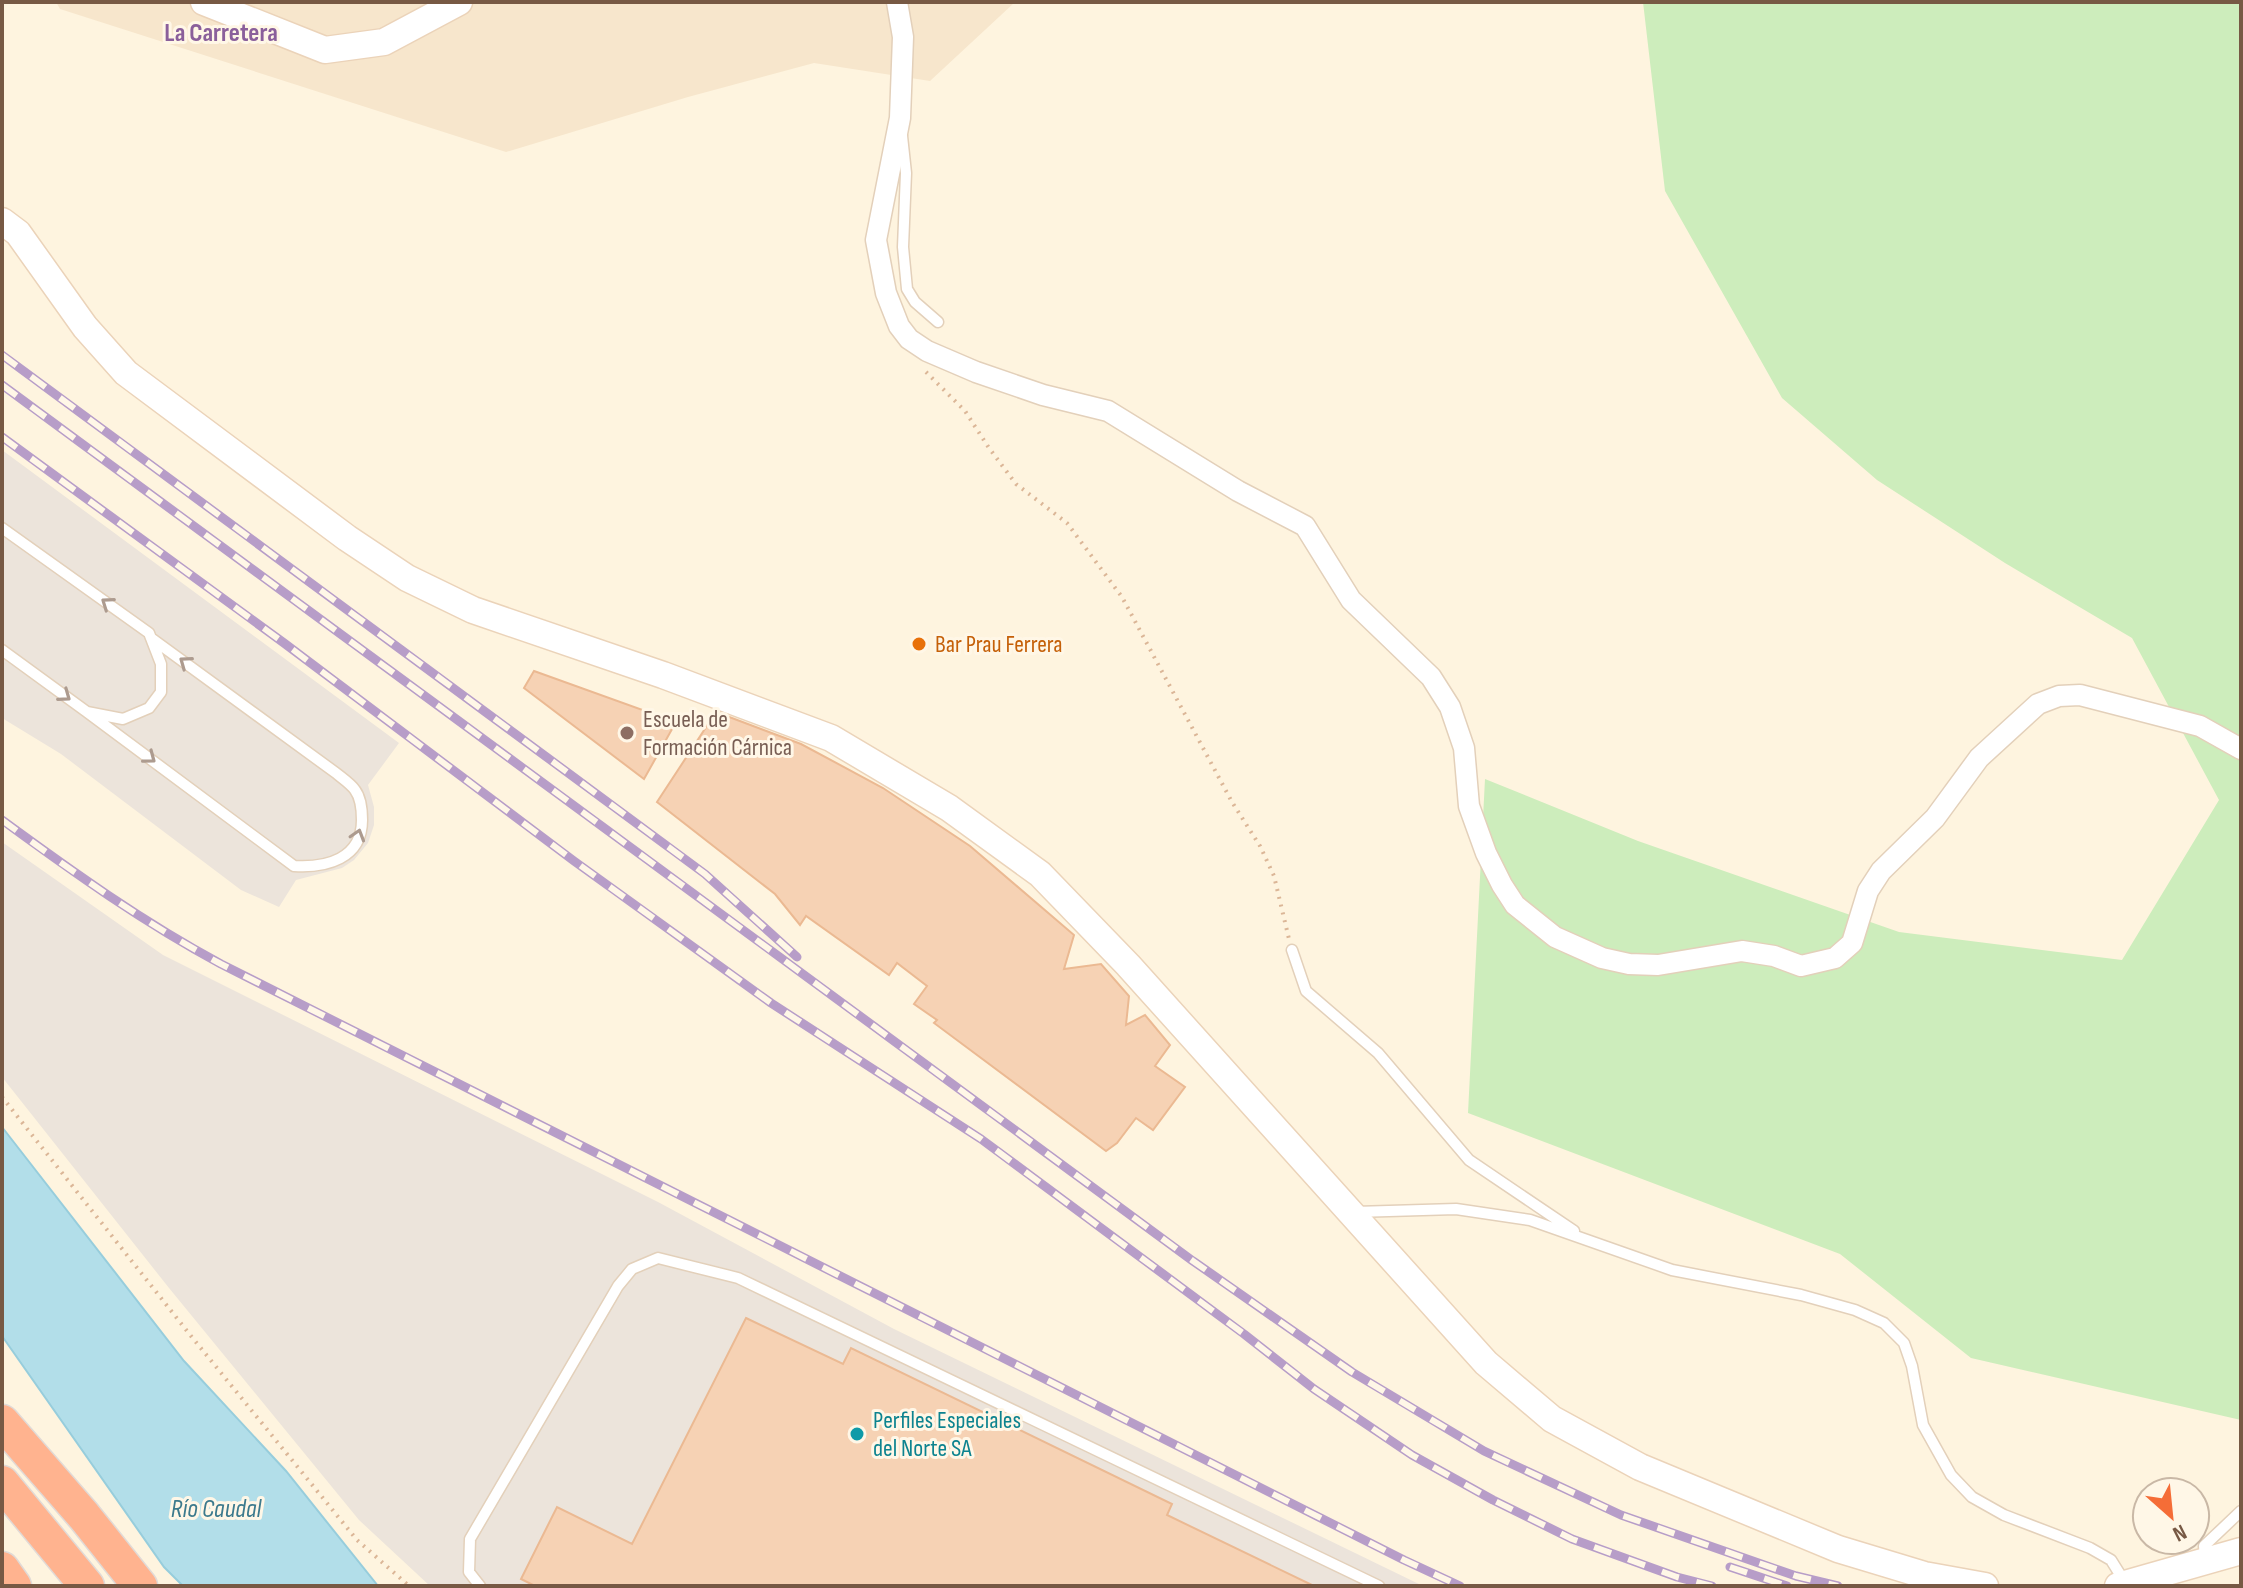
<svg xmlns="http://www.w3.org/2000/svg" width="2243" height="1588" font-family="'Sofia Sans Condensed',sans-serif">
	<rect width="100%" height="100%" fill="#fef4df"/>
	<path fill="#f7e6cc" d="M56 2H1014V3L930 81 814 63 688 97 506 152 60 9Z"/>
	<path fill="#ece4db" d="M2 450 399 743 368 785 374 807V825L368 843 354 860 342 868 296 880 279 907 241 890 61 754 2 718Z
		M2 842 163 955 658 1202 894 1329 1423 1586H430L359 1520 169 1288 2 1077Z"/>
	<path fill="#cdedbc" d="M1643 2H2241V1420L1971 1358 1840 1254 1468 1113 1485 779 1638 841 1899 932 2122 960 2219 800 2132 638 2005 563 1877 480 1782 398 1665 191Z"/>
	<path fill="#b2dee9" stroke="#97cddc" stroke-width="2" d="M2 1127 184 1361 286 1471 378 1586H183L164 1567 2 1336Z"/>
	<path fill="#f6d2b4" stroke="#ebb992" stroke-width="2" d="M534 671 676 722 644 779 524 688Z
		M716 712 801 744 883 788 970 846 1074 935 1064 969 1101 964 1129 996 1126 1025 1145 1015 1170 1045 1155 1066 1185 1087 1153 1130 1136 1118 1117 1143 1106 1151 934 1023 937 1020 914 1004 927 986 897 963 889 975 806 916 800 925 775 894 657 802Z
		M746 1318 843 1364 851 1348 1172 1504 1167 1515 1314 1586H535L521 1579 557 1507 632 1544Z"/>
	<g fill="none" stroke-linecap="round" stroke-linejoin="round">
		<g stroke="#e3d0ba" stroke-width="13">
			<path id="lane" d="M902 136 906 173 903 247 907 289 915 302 938 322
				M2 528 149 633 161 664V692L149 708 123 719 87 712 2 650
				M87 712 294 866C326 868 362 859 362 820 362 811 361 798 355 790 351 784 342 778 336 773L151 638
				M1292 950 1306 991 1378 1053 1469 1160 1574 1231
				M1355 1212 1456 1209 1530 1220 1672 1270 1801 1295 1855 1310 1884 1323 1904 1343 1912 1366 1923 1425 1951 1475 1972 1497 2004 1515 2090 1548 2111 1560 2126 1584
				M2205 1561 2204 1546 2241 1511
				M480 1586 469 1572 470 1539 618 1286 632 1269 658 1258 738 1278 1379 1586"/>
		</g>
		<g stroke="#e3d0ba" stroke-width="23">
			<path id="street" d="M897 2 903 37 900 118 876 240 886 293 899 326 909 339 927 351 976 372 1043 395 1108 411 1238 491 1305 526 1351 600 1431 677 1450 707 1464 748 1469 806 1486 853 1502 885 1515 905 1555 937 1602 958 1629 964 1658 965 1742 951 1774 956 1801 966 1835 958 1852 943 1868 891 1881 871 1935 818 1979 758 2038 704 2059 696 2080 695 2200 726 2241 749"/>
		</g>
		<g stroke="#ebd3b9" stroke-width="29">
			<path id="secondary" d="M204 2 325 50 384 42 459 2
				M2 221 18 233 85 327 126 373 347 538 407 578 473 610 663 675 831 738 949 808 1040 874 1128 965 1486 1363 1552 1419 1640 1467 1838 1549 1924 1575 1985 1586
				M2118 1586 2241 1551"/>
		</g>
		<g stroke="#e1dad6" stroke-width="37">
			<path id="highway" d="M2 1422 84 1516 140 1586
				M2 1483 87 1586
				M2 1569 14 1586"/>
		</g>
		<path stroke="#dbb697" stroke-width="4" stroke-dasharray="2 6" stroke-linecap="butt" d="M926 372 965 411 989 448 1016 484 1067 523 1122 597 1232 802 1260 846 1274 876 1289 939
			M2 1097 191 1336 357 1540 409 1586"/>
		<use href="#lane" stroke="#fff" stroke-width="10"/>
		<use href="#street" stroke="#fff" stroke-width="20"/>
		<use href="#secondary" stroke="#fff" stroke-width="26"/>
		<use href="#highway" stroke="#ffb38f" stroke-width="34"/>
		<g stroke="#b79dc8" stroke-width="9">
			<path id="rail" d="M2 355 705 874 797 957
				M2 385 1193 1261 1352 1372 1484 1451 1621 1515 1796 1576 1838 1586
				M2 437 284 643 574 861 771 1003 981 1139 1244 1334 1314 1389 1412 1455 1493 1500 1572 1539 1677 1577 1712 1586
				M2 820C73 872 143 922 221 964L1404 1560 1460 1586
				M1730 1567 1787 1586"/>
		</g>
		<use href="#rail" stroke="#fff7e7" stroke-width="6" stroke-dasharray="18" stroke-linecap="butt"/>
	</g>
	<defs><path id="oneway-chevron" d="M-2-3.5L2.5 0L-2 3.5" fill="none" stroke-width="1.6" stroke-linecap="round" stroke-linejoin="round" transform="scale(2)"/></defs>
	<g stroke="#ad9b8f">
		<use href="#oneway-chevron" transform="translate(107 603) rotate(-145)"/>
		<use href="#oneway-chevron" transform="translate(185 662) rotate(-144)"/>
		<use href="#oneway-chevron" transform="translate(65 696) rotate(36)"/>
		<use href="#oneway-chevron" transform="translate(150 758) rotate(37)"/>
		<use href="#oneway-chevron" transform="translate(358 835) rotate(-73)"/>
	</g>
	<circle fill="#e8710a" stroke="#fff7e7" stroke-width="3" cx="919" cy="644" r="8"/>
	<circle fill="#8d6e63" stroke="#fff7e7" stroke-width="3" cx="627" cy="733" r="8"/>
	<circle fill="#0f9aa8" stroke="#fff7e7" stroke-width="3" cx="857" cy="1434" r="8"/>
	<g text-anchor="middle" stroke-width="6" stroke-linejoin="round" paint-order="stroke">
		<g font-size="24" fill="#c56008" stroke="#fff7e7" text-anchor="start">
			<text x="935" y="652">Bar Prau Ferrera</text>
		</g>
		<g font-size="24" fill="#785e54" stroke="#fff7e7" text-anchor="start">
			<text x="643" y="727">Escuela de<tspan x="643" dy="28">Formación Cárnica</tspan></text>
		</g>
		<g font-size="24" fill="#0d838f" stroke="#fff7e7" text-anchor="start">
			<text x="873" y="1428">Perfiles Especiales<tspan x="873" dy="28">del Norte SA</tspan></text>
		</g>
		<g font-size="26" font-weight="bold" fill="#8a5f9b" stroke="#fff7e7">
			<text x="221" y="41">La Carretera</text>
		</g>
		<g font-size="26" font-style="italic" fill="#3c7a8d" stroke="#fff7e7">
			<text x="216" y="1517">Río Caudal</text>
		</g>
	</g>
	<rect width="2243" height="1588" fill="none" stroke="#775944" stroke-width="8"/>
	<g transform="translate(2171 1516) rotate(153)"><circle r="38" fill="#fff7e7" stroke="#c9b8a6" stroke-width="2"/>
	<path d="M0-6L14 30L0 20L-14 30Z" fill="#f56d37"/>
	<text y="-12" font-size="22" font-weight="bold" text-anchor="middle" fill="#775944">N</text>
	</g>
</svg>
